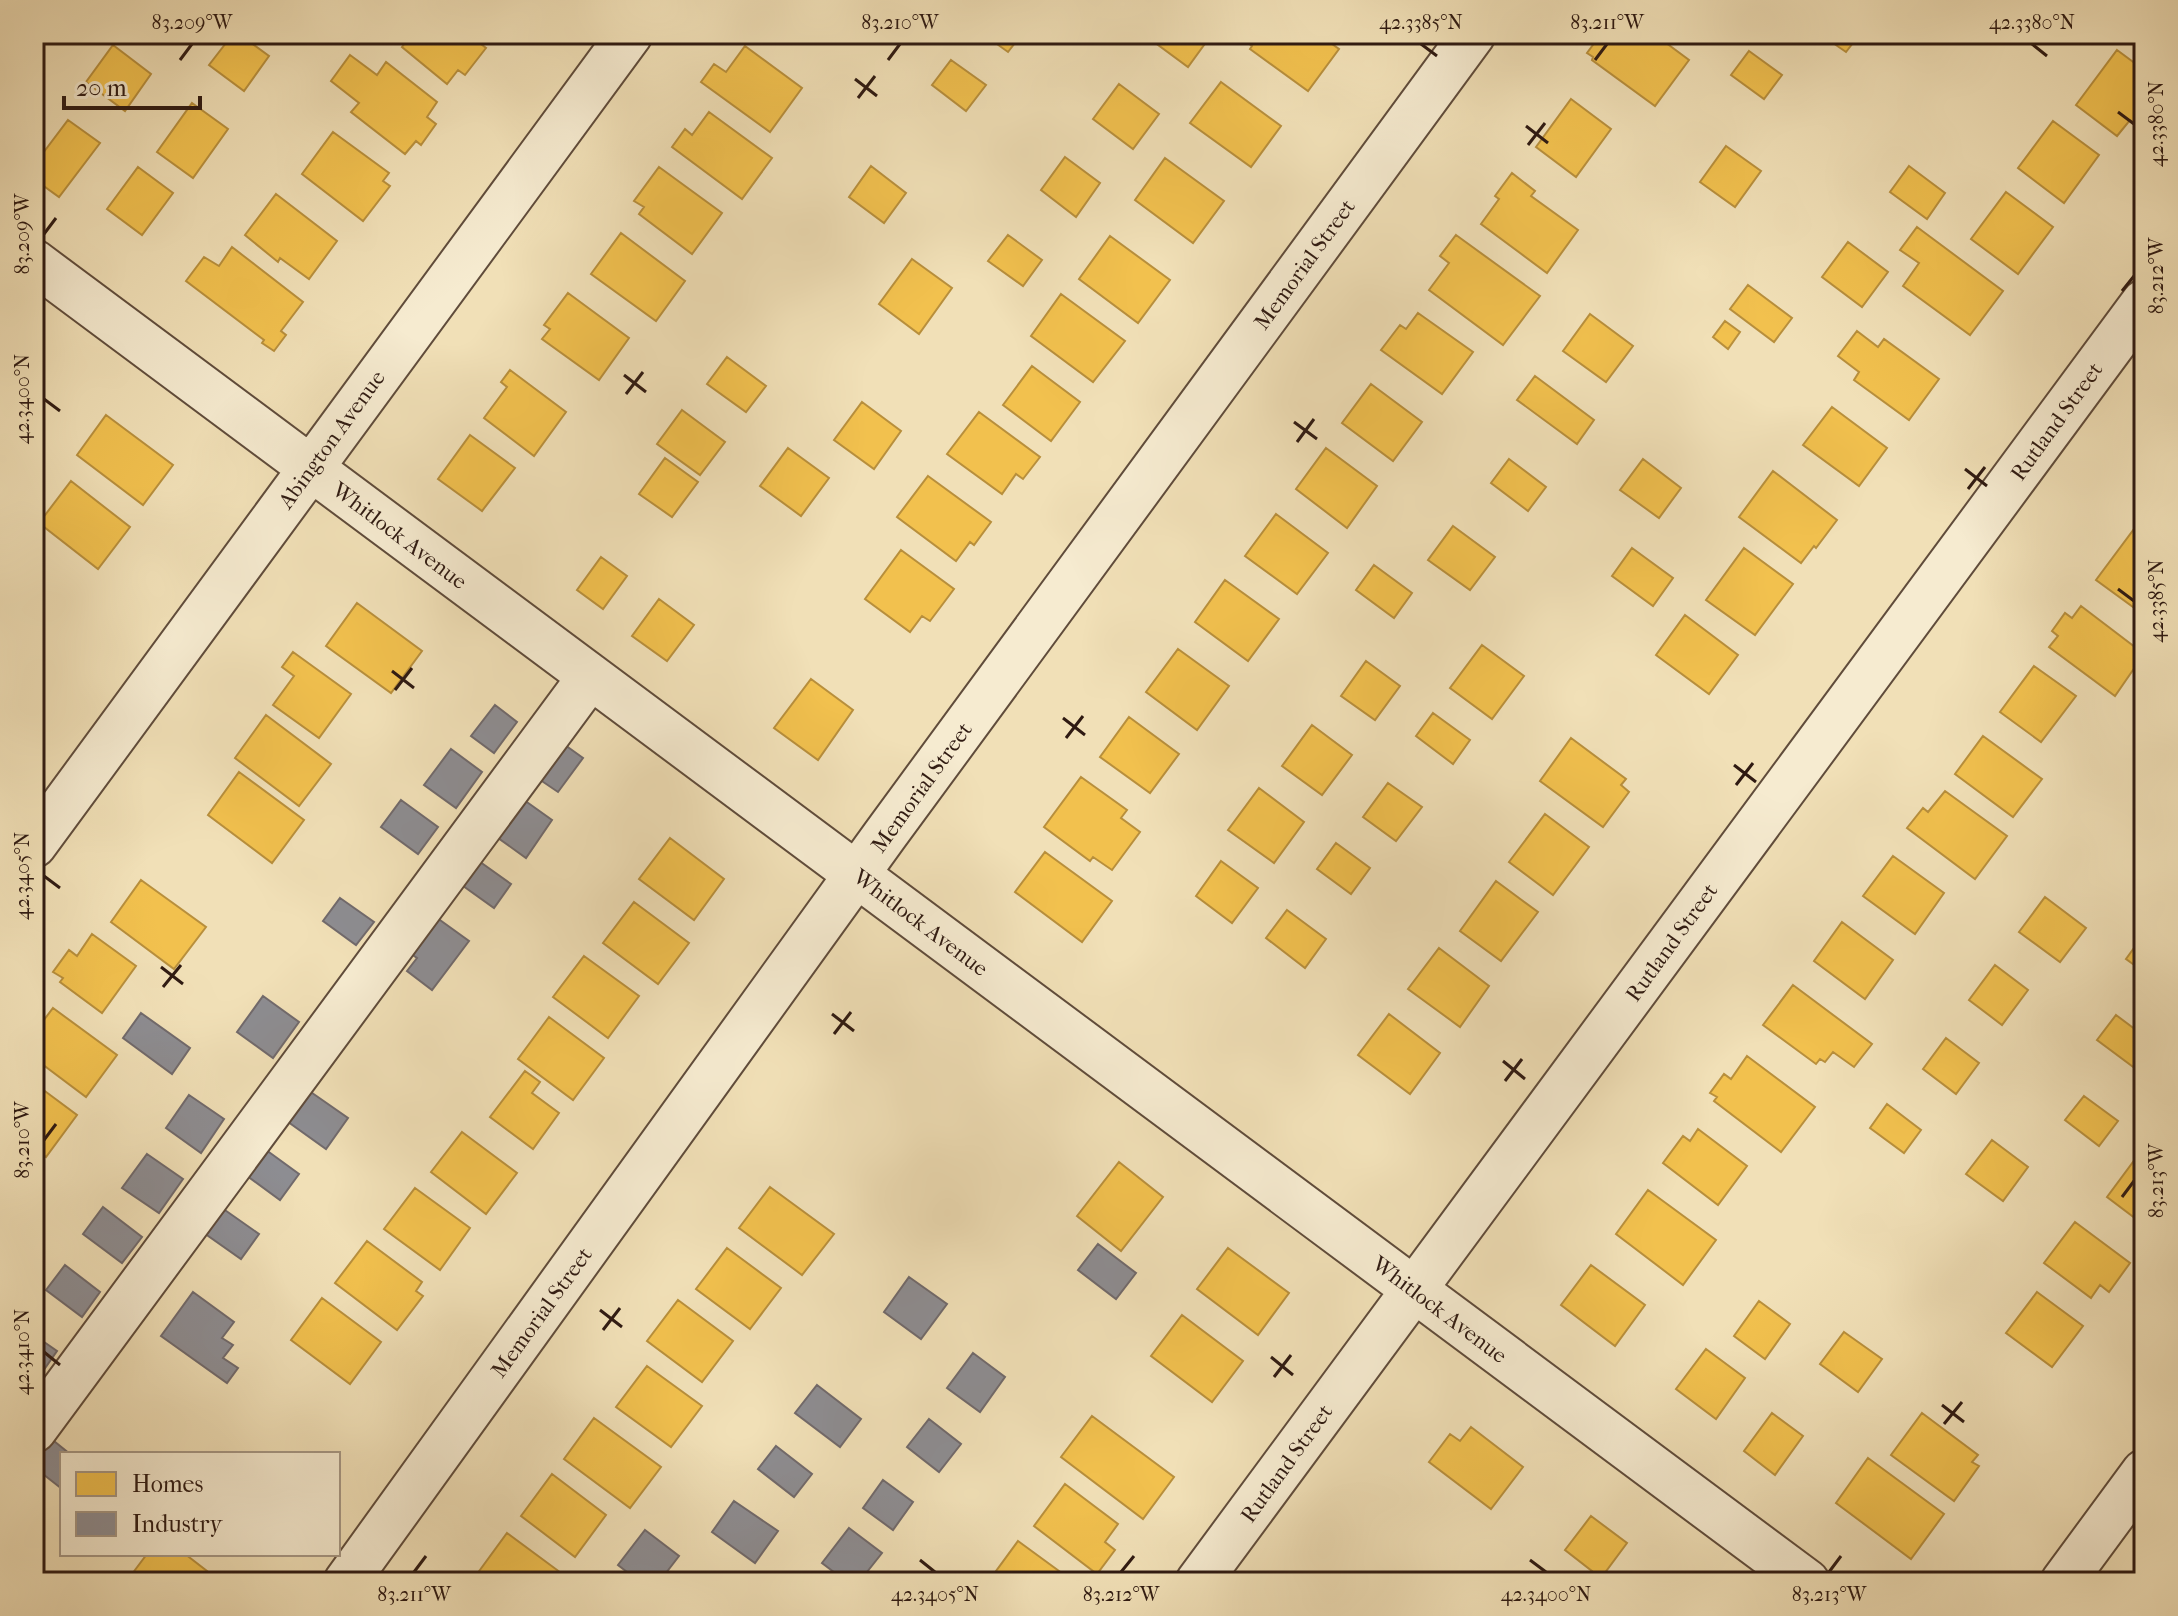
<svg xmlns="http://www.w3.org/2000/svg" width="2178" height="1616" font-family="'IM FELL French Canon',serif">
	<rect width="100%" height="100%" fill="#f1e0b7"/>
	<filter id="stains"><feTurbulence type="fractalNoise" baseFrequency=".0025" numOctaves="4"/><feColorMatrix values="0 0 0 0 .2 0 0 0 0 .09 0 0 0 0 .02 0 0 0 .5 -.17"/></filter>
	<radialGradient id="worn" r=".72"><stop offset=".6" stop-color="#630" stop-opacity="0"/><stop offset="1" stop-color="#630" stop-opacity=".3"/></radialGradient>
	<path fill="#f2c14e" stroke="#b88f3c" stroke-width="2" d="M233 34H239L269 56 244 91 209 65Z
		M412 34H468L486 48 465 75 458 70 447 84 402 47Z
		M983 34H1022L1008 52Z
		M1154 34H1212L1188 67 1150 39Z
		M1236 34H1318L1339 49 1308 91 1250 49 1252 46Z
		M1601 34H1654L1689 60 1655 106 1592 60 1593 57 1587 53Z
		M1820 34H1860L1846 52Z
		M113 45 151 74 125 111 86 82Z
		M745 46 802 88 770 132 701 82 714 64 726 72Z
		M2117 50 2144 70V121L2140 127 2130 120 2117 136 2076 105Z
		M1749 51 1782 75 1764 99 1731 75Z
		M350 55 377 75 386 62 437 102 427 117 436 124 421 145 416 141 405 154 351 112 359 103 331 81Z
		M951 60 986 85 966 111 932 85Z
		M1221 82 1281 126 1251 167 1190 123Z
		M1119 84 1159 114 1133 149 1093 119Z
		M1571 99 1611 129 1576 177 1536 147Z
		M192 103 228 129 193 178 157 152Z
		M709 112 772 158 742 199 672 147 685 129 692 135Z
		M68 120 100 143 59 197 34 179V165Z
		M2053 121 2099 155 2064 203 2018 168Z
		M333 132 389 173 383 181 390 186 363 221 302 174Z
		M1726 146 1761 171 1735 207 1700 182Z
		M1065 157 1100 183 1076 217 1041 190Z
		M1165 158 1224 201 1193 243 1135 200Z
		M871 166 906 193 884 223 849 197Z
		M1909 166 1945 193 1927 219 1890 192Z
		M138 167 173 193 142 235 107 209Z
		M659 167 722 213 692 254 639 214 644 207 634 201Z
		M1512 173 1535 191 1531 196 1578 230 1547 273 1481 224 1499 199 1495 196Z
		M2006 192 2053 227 2018 274 1971 239Z
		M276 194 337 241 309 279 280 258 278 262 245 235Z
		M1917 227 2003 291 1970 335 1903 286 1919 263 1900 250Z
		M621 233 685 281 656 321 591 274Z
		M1008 235 1042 260 1023 286 988 261Z
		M1456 235 1540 296 1503 345 1429 290 1449 263 1440 256Z
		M1110 236 1170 280 1138 323 1079 279Z
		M1848 242 1888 272 1862 307 1822 277Z
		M232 247 303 302 281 331 286 335 274 351 262 343 264 340 186 281 204 257 219 266Z
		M912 259 952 288 919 334 879 304Z
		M1748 285 1792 318 1774 342 1730 309Z
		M568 293 629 338 599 380 542 339 550 329 544 325Z
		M1061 294 1125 341 1093 382 1031 336Z
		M1418 313 1473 352 1442 394 1381 350 1400 325 1406 329Z
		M1590 314 1633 346 1606 382 1563 351Z
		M1725 321 1740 332 1728 349 1713 337Z
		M1857 331 1878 347 1884 339 1939 379 1909 420 1854 380 1859 372 1838 356Z
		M727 357 766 386 746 412 707 384Z
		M1032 366 1080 402 1051 441 1003 405Z
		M510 370 566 412 534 456 484 418 507 387 501 382Z
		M1535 376 1594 420 1577 444 1517 400Z
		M1371 384 1422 422 1393 461 1342 423Z
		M862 402 901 431 874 469 834 440Z
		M1832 407 1887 448 1859 486 1803 445Z
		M682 410 725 442 700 475 657 444Z
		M979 412 1040 457 1023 479 1016 474 1002 494 947 454Z
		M106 415 173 465 143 505 77 455Z
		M470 435 515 468 482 511 438 479Z
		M788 448 829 478 801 516 760 486Z
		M1326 448 1377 486 1347 528 1296 489Z
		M665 458 698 482 672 517 639 494Z
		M1509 459 1546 487 1528 511 1491 483Z
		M1643 459 1681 488 1659 518 1620 490Z
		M1773 471 1837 520 1816 548 1814 546 1801 563 1739 517Z
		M928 476 991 522 974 545 970 542 956 561 897 517Z
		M71 481 130 527 98 569 39 523Z
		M1276 514 1328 553 1297 594 1245 556Z
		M1453 526 1495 557 1470 590 1428 560Z
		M2134 529 2144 537V615L2096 580Z
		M1632 548 1673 578 1653 606 1612 576Z
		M1744 548 1793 584 1755 635 1706 600Z
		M901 550 954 589 930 621 922 616 910 632 865 599Z
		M601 557 627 576 603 609 577 590Z
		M1374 565 1412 593 1394 618 1356 590Z
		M1225 580 1279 619 1248 661 1195 622Z
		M659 599 694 625 667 661 632 636Z
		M357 603 422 651 391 693 326 646Z
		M2081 606 2144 654 2115 696 2049 647 2058 636 2052 631 2065 613 2072 618Z
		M1685 615 1738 655 1709 694 1656 655Z
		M1482 645 1524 676 1492 719 1450 688Z
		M1178 649 1229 686 1197 730 1146 692Z
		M293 652 351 694 319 738 273 705 294 676 282 667Z
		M1366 661 1400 686 1375 720 1341 696Z
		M2034 666 2076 696 2041 742 2000 712Z
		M811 679 853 710 818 760 774 728Z
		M1433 713 1470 740 1453 764 1416 736Z
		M266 715 331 764 299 806 235 758Z
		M1129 717 1179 754 1150 793 1100 757Z
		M1312 725 1352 755 1322 795 1282 766Z
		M1983 736 2042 779 2013 817 1955 774Z
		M1571 738 1626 779 1621 785 1629 792 1603 827 1540 781Z
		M239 772 304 820 272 863 208 815Z
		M1081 777 1127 810 1121 818 1140 832 1112 870 1093 857 1090 861 1044 827Z
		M1388 783 1422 807 1396 841 1363 817Z
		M1259 788 1304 822 1274 863 1228 830Z
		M1945 791 2007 836 1975 879 1907 828 1923 808 1928 812Z
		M1545 814 1589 847 1553 895 1509 862Z
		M670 838 724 879 694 920 639 879Z
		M1336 843 1370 868 1351 894 1317 869Z
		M1045 852 1112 901 1082 942 1015 892Z
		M1893 856 1944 893 1915 934 1863 896Z
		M1221 861 1258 888 1232 923 1196 896Z
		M141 880 206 927 174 969 111 922Z
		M1496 881 1538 912 1501 961 1460 931Z
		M2045 897 2086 928 2060 962 2019 932Z
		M634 902 689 943 658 984 603 943Z
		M1287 910 1326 939 1305 968 1266 938Z
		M1842 922 1893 960 1865 999 1814 961Z
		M92 934 136 966 102 1013 60 982 63 978 53 972 69 950 77 956Z
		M2144 934V972L2126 959Z
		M1439 948 1489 986 1460 1027 1408 989Z
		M584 956 639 996 608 1038 553 997Z
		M1995 965 2028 990 2002 1025 1969 1000Z
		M1793 985 1872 1044 1854 1067 1833 1052 1825 1062 1820 1059 1816 1064 1763 1025Z
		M53 1008 117 1055 86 1097 34 1058V1033Z
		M1389 1014 1440 1053 1410 1094 1358 1055Z
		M2116 1015 2144 1036V1075L2097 1040Z
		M549 1017 604 1058 573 1100 518 1059Z
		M1946 1038 1979 1063 1956 1094 1923 1069Z
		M1747 1056 1815 1107 1781 1152 1714 1101 1717 1097 1710 1093 1724 1074 1731 1079Z
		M525 1071 540 1082 532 1093 559 1113 533 1149 490 1117Z
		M34 1083 77 1115 46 1157 34 1148Z
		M2084 1096 2118 1121 2099 1146 2065 1120Z
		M1887 1104 1921 1130 1904 1153 1870 1128Z
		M1698 1129 1747 1166 1718 1205 1663 1163 1683 1136 1690 1141Z
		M462 1132 517 1173 486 1214 431 1172Z
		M1992 1140 2028 1167 2003 1201 1966 1174Z
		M2136 1158 2144 1164V1225L2107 1197Z
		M1119 1162 1163 1197 1121 1251 1077 1216Z
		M770 1187 834 1234 802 1275 739 1228Z
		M415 1188 470 1228 440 1270 384 1229Z
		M1648 1190 1716 1240 1683 1285 1616 1234Z
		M2075 1222 2130 1263 2109 1292 2100 1285 2091 1298 2044 1263Z
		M367 1241 422 1282 416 1291 423 1296 397 1330 335 1283Z
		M727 1248 781 1288 750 1329 696 1289Z
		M1228 1248 1289 1293 1258 1335 1197 1289Z
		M1591 1265 1645 1305 1615 1346 1561 1305Z
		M2037 1292 2083 1326 2052 1367 2006 1333Z
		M322 1298 381 1342 350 1384 291 1340Z
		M678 1300 733 1341 702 1382 647 1341Z
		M1759 1301 1790 1324 1765 1359 1734 1336Z
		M1182 1315 1243 1361 1212 1402 1151 1356Z
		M1844 1332 1882 1359 1858 1392 1820 1364Z
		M1706 1349 1745 1378 1716 1419 1676 1389Z
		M647 1366 702 1406 671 1447 616 1407Z
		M1772 1413 1803 1436 1775 1475 1744 1451Z
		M1922 1413 1978 1455 1972 1462 1979 1466 1954 1501 1891 1455Z
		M1092 1416 1174 1477 1143 1519 1061 1457Z
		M594 1418 661 1467 630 1508 564 1459Z
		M1471 1427 1523 1467 1491 1509 1429 1462 1450 1434 1460 1441Z
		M1868 1458 1944 1514 1911 1559 1836 1503Z
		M552 1474 606 1515 575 1557 521 1516Z
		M1065 1484 1118 1524 1105 1542 1115 1550 1097 1574 1034 1526Z
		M1591 1516 1627 1543 1601 1578 1565 1550Z
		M507 1533 572 1581 571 1582H487L477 1574Z
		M1018 1541 1074 1582H988Z
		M147 1554H185L216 1578 213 1582H134L129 1578Z"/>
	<path fill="#8d8d92" stroke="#716a6c" stroke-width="2" d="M495 705 517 722 494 753 471 736Z
		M558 740 583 758 558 792 533 775Z
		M451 749 482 772 456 808 424 785Z
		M517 795 552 820 526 858 491 833Z
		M401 800 438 827 418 854 381 827Z
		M476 859 511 884 494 908 459 883Z
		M340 898 374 922 356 945 323 921Z
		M433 915 469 941 432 990 407 971 417 958 407 951Z
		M263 996 299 1022 273 1058 237 1032Z
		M141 1013 190 1048 172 1074 123 1038Z
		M305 1088 348 1118 326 1149 284 1119Z
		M189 1095 224 1119 201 1153 166 1128Z
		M262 1147 299 1174 280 1200 243 1173Z
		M147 1154 183 1179 159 1213 122 1188Z
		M103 1207 142 1237 122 1263 83 1234Z
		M222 1208 259 1234 241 1259 204 1233Z
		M1098 1244 1136 1273 1116 1299 1078 1270Z
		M65 1265 100 1292 82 1317 46 1290Z
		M909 1277 947 1304 921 1339 884 1312Z
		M193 1292 234 1322 222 1338 233 1345 223 1358 238 1368 227 1383 161 1336Z
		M34 1335 57 1351 34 1384Z
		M973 1353 1005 1377 980 1412 947 1388Z
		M817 1385 861 1419 840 1447 795 1413Z
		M929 1419 961 1444 939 1472 907 1447Z
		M49 1437 70 1454H62V1489L34 1467V1456Z
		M776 1446 812 1474 794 1497 758 1469Z
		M883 1480 913 1502 893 1530 863 1508Z
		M734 1501 778 1531 755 1563 712 1532Z
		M849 1528 882 1553 859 1582H847L822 1563Z
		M645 1530 679 1556 659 1582H640L618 1565Z"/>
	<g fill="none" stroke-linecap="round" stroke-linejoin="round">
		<g stroke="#604c3b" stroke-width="48">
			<path id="minor" d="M34 262 1807 1582
				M34 845 630 34
				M34 1430 590 677
				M346 1582 885 835 1473 34
				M1198 1582 2144 302
				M2063 1582 2144 1472"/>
		</g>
		<use href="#minor" stroke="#f6ebd0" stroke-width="44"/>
	</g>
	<path fill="none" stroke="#2f1a12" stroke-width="3" d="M1421 44 1437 56M2032 44 2047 56M180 60 192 44M888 60 900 44M1595 60 1607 44M855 79 877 96M858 98 875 76M2118 112 2134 124M1526 126 1548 143M1528 145 1545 123M44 234 56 218M2122 291 2134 276M624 375 646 392M626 394 643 372M44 399 60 411M1294 422 1317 439M1297 442 1314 419M1965 469 1987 486M1968 489 1985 467M2118 589 2134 601M392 671 414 688M395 690 412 668M1063 718 1085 735M1066 738 1083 716M1734 765 1756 782M1736 785 1753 763M44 876 60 888M161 967 183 984M163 987 181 965M832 1014 854 1031M834 1034 851 1012M1503 1061 1525 1079M1505 1081 1522 1059M44 1140 56 1124M2122 1197 2134 1181M600 1310 622 1327M603 1330 620 1308M44 1352 60 1365M1271 1357 1293 1375M1274 1377 1291 1355M1942 1405 1964 1422M1944 1424 1962 1402M920 1560 935 1572M1530 1560 1546 1572M414 1572 426 1556M1121 1572 1134 1556M1829 1572 1841 1556"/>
	<g text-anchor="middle" stroke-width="8" stroke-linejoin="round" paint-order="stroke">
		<g font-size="22" fill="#2f1a12" stroke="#f6ebd0">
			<text transform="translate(1304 264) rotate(-54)" y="8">Memorial Street</text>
			<text transform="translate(2056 421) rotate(-54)" y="8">Rutland Street</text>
			<text transform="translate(331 439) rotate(-54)" y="8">Abington Avenue</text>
			<text transform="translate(400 535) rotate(37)" y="8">Whitlock Avenue</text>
			<text transform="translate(921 787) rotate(-54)" y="8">Memorial Street</text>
			<text transform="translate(921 922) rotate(37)" y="8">Whitlock Avenue</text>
			<text transform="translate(1671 942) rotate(-54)" y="8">Rutland Street</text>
			<text transform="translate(1440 1309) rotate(37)" y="8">Whitlock Avenue</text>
			<text transform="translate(541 1312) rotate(-54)" y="8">Memorial Street</text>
			<text transform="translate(1286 1463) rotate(-54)" y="8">Rutland Street</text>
		</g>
	</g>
	<rect width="2178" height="1616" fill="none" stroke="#f1e0b7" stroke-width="88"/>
	<rect x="60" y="1452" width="280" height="104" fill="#f6ebd0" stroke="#a69784" stroke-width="2"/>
	<rect x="76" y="1472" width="40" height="24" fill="#f2c14e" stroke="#a69784" stroke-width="2"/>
	<text x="132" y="1492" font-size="24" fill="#2f1a12">Homes</text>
	<rect x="76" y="1512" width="40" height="24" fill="#8d8d92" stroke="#a69784" stroke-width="2"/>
	<text x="132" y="1532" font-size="24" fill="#2f1a12">Industry</text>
	<path d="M64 96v12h136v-12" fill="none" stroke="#2f1a12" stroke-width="4"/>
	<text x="76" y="96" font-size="24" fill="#2f1a12" stroke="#f6ebd0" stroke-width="6" paint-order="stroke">20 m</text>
	<rect x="44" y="44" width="2090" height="1528" fill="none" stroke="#2f1a12" stroke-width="3"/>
	<g font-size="20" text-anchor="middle" fill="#2f1a12">
		<text x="192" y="29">83.209°W</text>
		<text x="900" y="29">83.210°W</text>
		<text x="1421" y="29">42.3385°N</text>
		<text x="1607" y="29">83.211°W</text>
		<text x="2032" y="29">42.3380°N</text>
		<text transform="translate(2156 124) rotate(-90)" y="7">42.3380°N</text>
		<text transform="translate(22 234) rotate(-90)" y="7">83.209°W</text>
		<text transform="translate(2156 276) rotate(-90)" y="7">83.212°W</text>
		<text transform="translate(22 399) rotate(-90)" y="7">42.3400°N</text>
		<text transform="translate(2156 601) rotate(-90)" y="7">42.3385°N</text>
		<text transform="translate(22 876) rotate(-90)" y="7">42.3405°N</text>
		<text transform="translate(22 1140) rotate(-90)" y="7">83.210°W</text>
		<text transform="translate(2156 1181) rotate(-90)" y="7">83.213°W</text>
		<text transform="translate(22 1352) rotate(-90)" y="7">42.3410°N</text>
		<text x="414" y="1601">83.211°W</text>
		<text x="935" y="1601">42.3405°N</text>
		<text x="1121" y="1601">83.212°W</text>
		<text x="1546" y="1601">42.3400°N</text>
		<text x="1829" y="1601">83.213°W</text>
	</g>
	<rect width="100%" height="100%" filter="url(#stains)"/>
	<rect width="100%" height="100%" fill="url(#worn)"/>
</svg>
